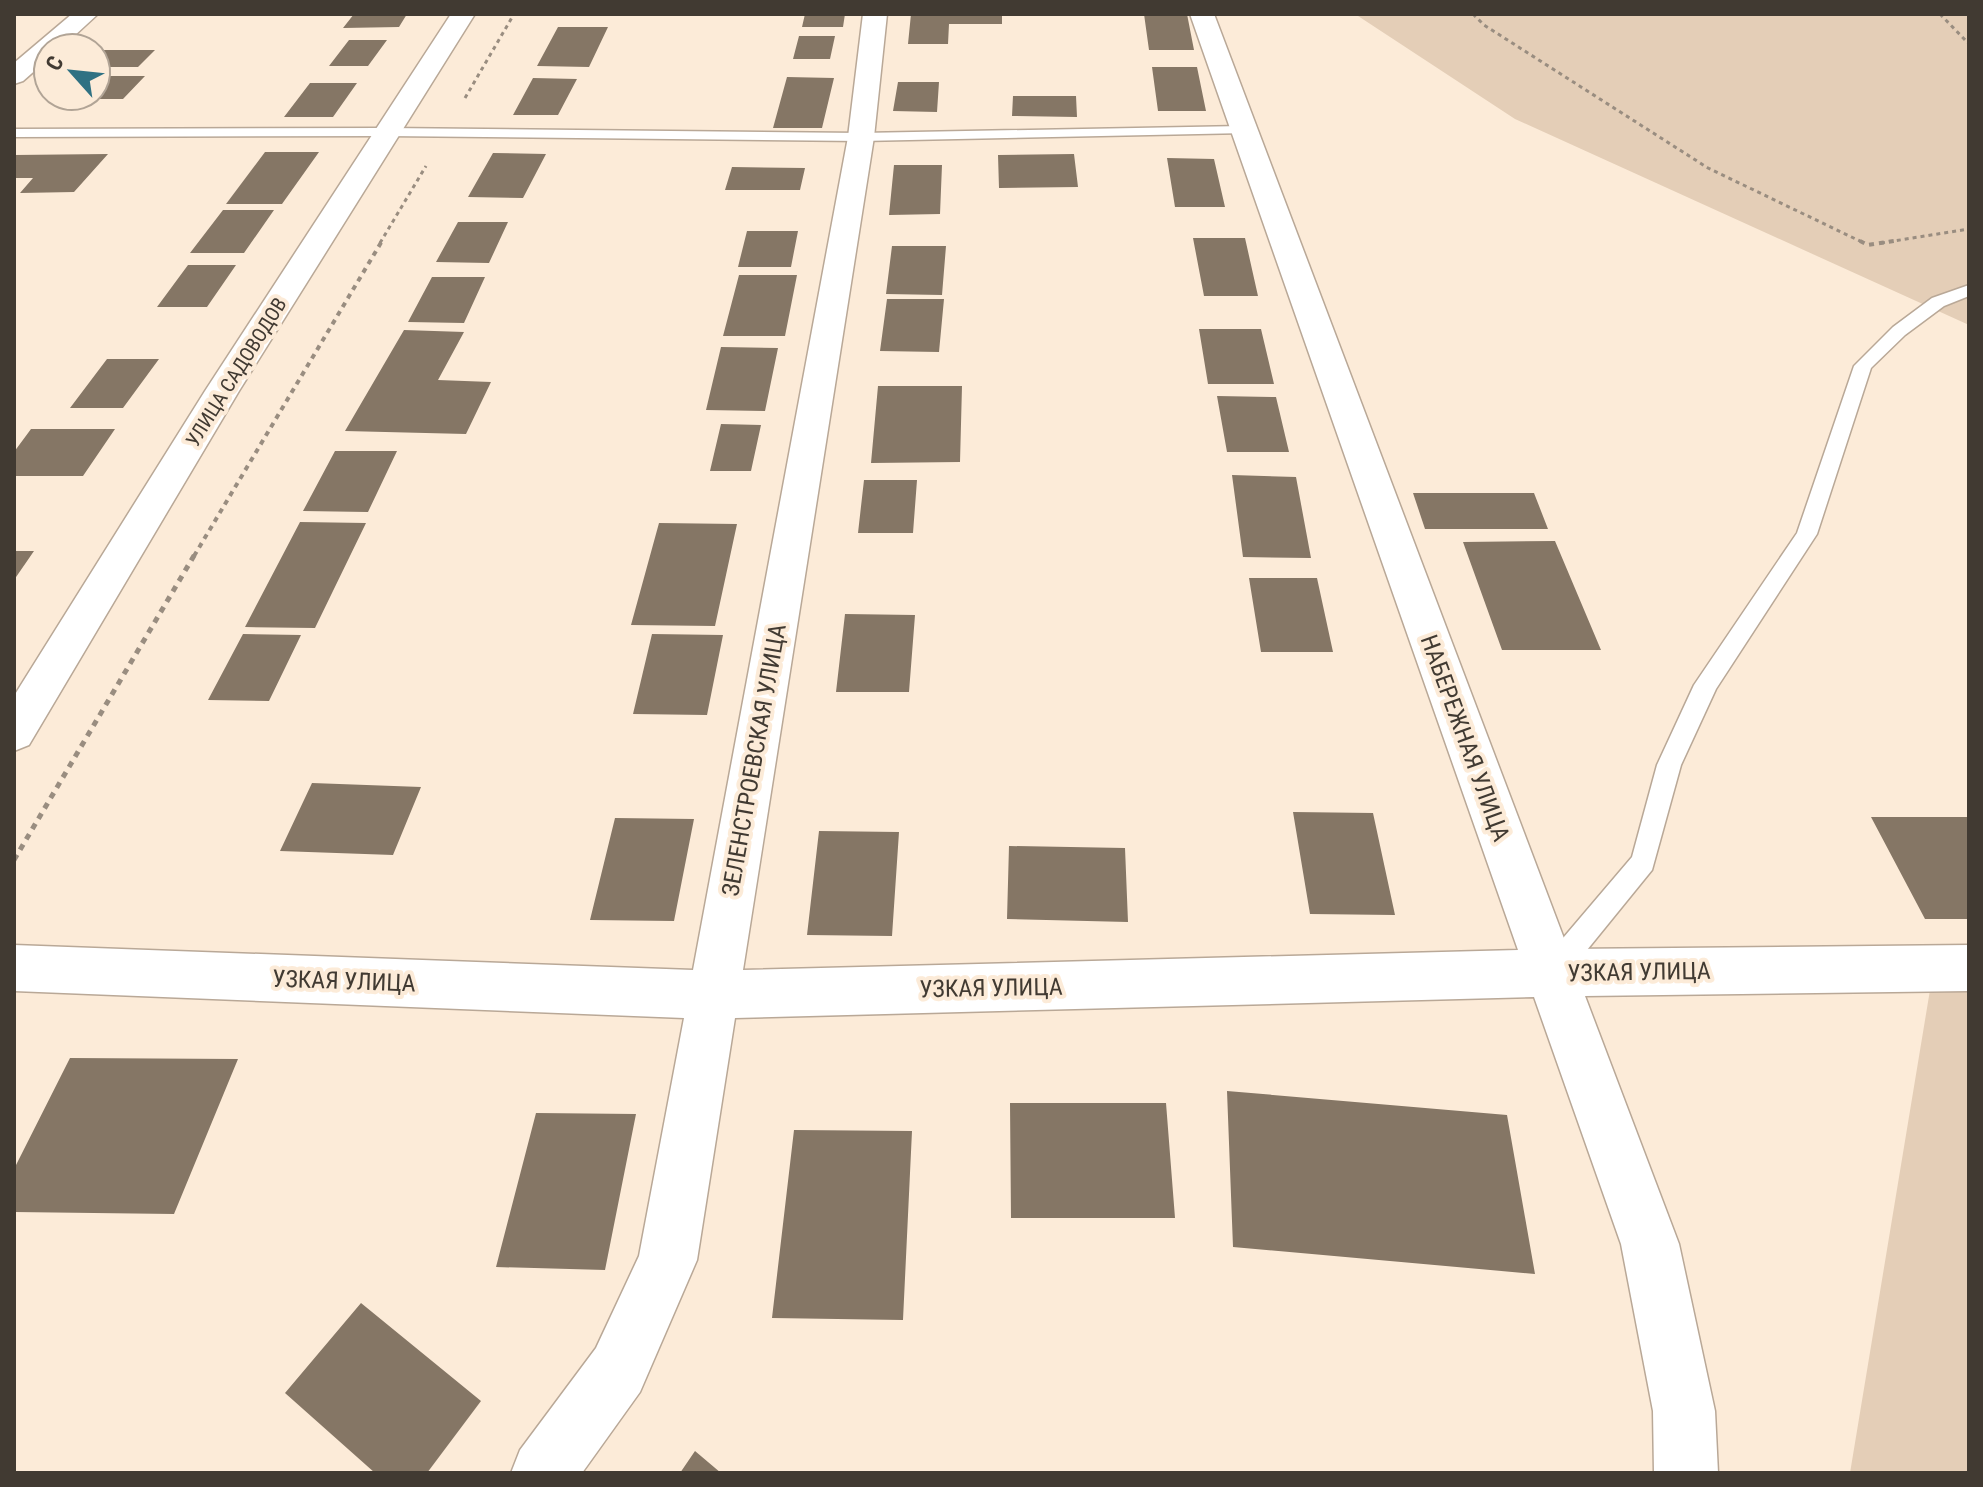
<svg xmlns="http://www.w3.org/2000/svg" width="1983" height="1487" font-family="'Roboto Condensed',sans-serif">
	<rect width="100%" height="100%" fill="#fcebd8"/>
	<path fill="#e4ceb7" d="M1355 14H1969V325L1515 119Z
		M1930 990 1969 992V1473H1850Z"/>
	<path fill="#857665" d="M354 14H407L399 27 343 28Z
		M805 14H845L843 27H802Z
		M911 14H1002V24H949L948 44H908Z
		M1144 14H1187L1194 50H1149Z
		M558 27H608L589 67 537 66Z
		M799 36H835L830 59H793Z
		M349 40H387L368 66H329Z
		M99 50H155L138 67H96V53Z
		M1152 67H1197L1206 111H1158Z
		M96 76H145L123 99H47L50 96H96Z
		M787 77 834 78 822 128H773Z
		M533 78 577 79 558 115H513Z
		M898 82H939L937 112 893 111Z
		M310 83H357L333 117H284Z
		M1013 96H1076L1077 117 1012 116Z
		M265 152H319L282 204H226Z
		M493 153 546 154 523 198 468 197Z
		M108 154 74 192 20 193 33 178H14V155Z
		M1074 154 1078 187 999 188 998 155Z
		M1167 158 1214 159 1225 207H1175Z
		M894 165H942L940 214 889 215Z
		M732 167 805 168 800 190H725Z
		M223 210H274L244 253H190Z
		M458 222H508L489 263 436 262Z
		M747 231H798L791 267H738Z
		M1193 238H1245L1258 296H1204Z
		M892 246H946L942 295 886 294Z
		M188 265H236L207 307H157Z
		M739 275H797L785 336H723Z
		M432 277H485L464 323 408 322Z
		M887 299H944L939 352 880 351Z
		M1199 329H1261L1274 384H1208Z
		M404 330 464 332 438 380 491 382 466 434 345 431Z
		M721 347 778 348 765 411 706 410Z
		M107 359H159L123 408H70Z
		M878 386H962L960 462 871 463Z
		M1217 396 1276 397 1289 452H1227Z
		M721 424 761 425 751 471H710Z
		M31 429H115L83 476H14V452Z
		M335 451H397L368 512 303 511Z
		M1232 475 1296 477 1311 558 1243 557Z
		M864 480H917L913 533H858Z
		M1413 493H1534L1548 529H1425Z
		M300 522 366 523 315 628 245 627Z
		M659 523 737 524 715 626 631 625Z
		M1555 541 1601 650H1502L1463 542Z
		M14 551H34L14 580Z
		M1249 578H1317L1333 652H1261Z
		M845 614 915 615 909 692H836Z
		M243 634 301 635 269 701 208 700Z
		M652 634 723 635 707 715 633 714Z
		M312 783 421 787 393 855 280 851Z
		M1293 812 1373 813 1395 915 1310 914Z
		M1871 817H1969V919H1925Z
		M615 818 694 819 674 921 590 920Z
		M819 831 899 832 892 936 807 935Z
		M1009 846 1125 848 1128 922 1007 919Z
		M70 1058 238 1059 174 1214 14 1212V1169Z
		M1227 1091 1507 1115 1535 1274 1233 1247Z
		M1010 1103H1166L1175 1218H1011Z
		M536 1113 636 1114 605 1270 496 1267Z
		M794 1130 912 1131 903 1320 772 1318Z
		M361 1303 481 1401 427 1473H375L285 1393Z
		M695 1451 721 1473H680Z"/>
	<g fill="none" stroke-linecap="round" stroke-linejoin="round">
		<g stroke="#b9a897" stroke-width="3">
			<path id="lane" d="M1242 126 1249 130 1247 133 861 141 387 136 14 137V129L387 128 861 133Z
				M1969 285V296L1944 306 1905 335 1871 368 1817 534 1716 689 1681 765 1652 870 1561 982 1551 986 1541 982 1537 973 1541 964 1632 857 1657 765 1694 685 1797 533 1854 366 1893 327 1932 298Z"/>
		</g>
		<g stroke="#b9a897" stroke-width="3">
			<path id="street" d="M72 14H98L61 48H48V59L23 81 14 84V63Z
				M863 14H887L874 137 743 970 1518 950 1190 14H1214L1568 949 1969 945V991L1585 996 1679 1244 1715 1411 1718 1473H1654L1653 1411 1621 1244 1534 997 735 1018 697 1260 640 1392 582 1473H511L520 1450 596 1348 639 1256 684 1018 14 991V945L693 970 848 137Z"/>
		</g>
		<g stroke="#b9a897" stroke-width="3">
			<path id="secondary" d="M451 14H475L239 391 29 745 14 751V696L205 391Z"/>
		</g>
		<path stroke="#998d80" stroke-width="3" stroke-dasharray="4 4" stroke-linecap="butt" d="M1473 14 1484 25 1708 168 1864 243
			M1940 14 1969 44
			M465 98 514 14
			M380 243 426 166
			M1881 243 1969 229"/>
		<path stroke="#998d80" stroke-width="4" stroke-dasharray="5 5" stroke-linecap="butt" d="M1860 241 1868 245 1894 241
			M194 556 382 241"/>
		<path stroke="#998d80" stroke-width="5" stroke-dasharray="6 6" stroke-linecap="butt" d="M14 860 195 554"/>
		<use href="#lane" fill="#fff" fill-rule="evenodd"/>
		<use href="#street" fill="#fff" fill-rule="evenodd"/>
		<use href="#secondary" fill="#fff" fill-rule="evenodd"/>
	</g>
	<g text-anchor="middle" stroke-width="8" stroke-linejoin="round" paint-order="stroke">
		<g font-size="20" fill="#413a32" stroke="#fcebd8">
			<text transform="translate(236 372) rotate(-58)" y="7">УЛИЦА САДОВОДОВ</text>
		</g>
		<g font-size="24" fill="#413a32" stroke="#fcebd8">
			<text transform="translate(1465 738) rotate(70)" y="8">НАБЕРЕЖНАЯ УЛИЦА</text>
			<text transform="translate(754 760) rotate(-80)" y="8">ЗЕЛЕНСТРОЕВСКАЯ УЛИЦА</text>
			<text transform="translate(1639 972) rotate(-1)" y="8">УЗКАЯ УЛИЦА</text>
			<text transform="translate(344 981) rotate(2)" y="8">УЗКАЯ УЛИЦА</text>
			<text transform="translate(991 988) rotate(-1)" y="8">УЗКАЯ УЛИЦА</text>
		</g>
	</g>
	<rect width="1983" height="1487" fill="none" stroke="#413a32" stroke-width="32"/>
	<g transform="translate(72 72) rotate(297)"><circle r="38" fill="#fcebd8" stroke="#b1a496" stroke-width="2"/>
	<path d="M0-6L14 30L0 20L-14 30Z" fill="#2f7183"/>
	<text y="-12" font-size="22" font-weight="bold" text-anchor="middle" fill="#413a32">С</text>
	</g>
</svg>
